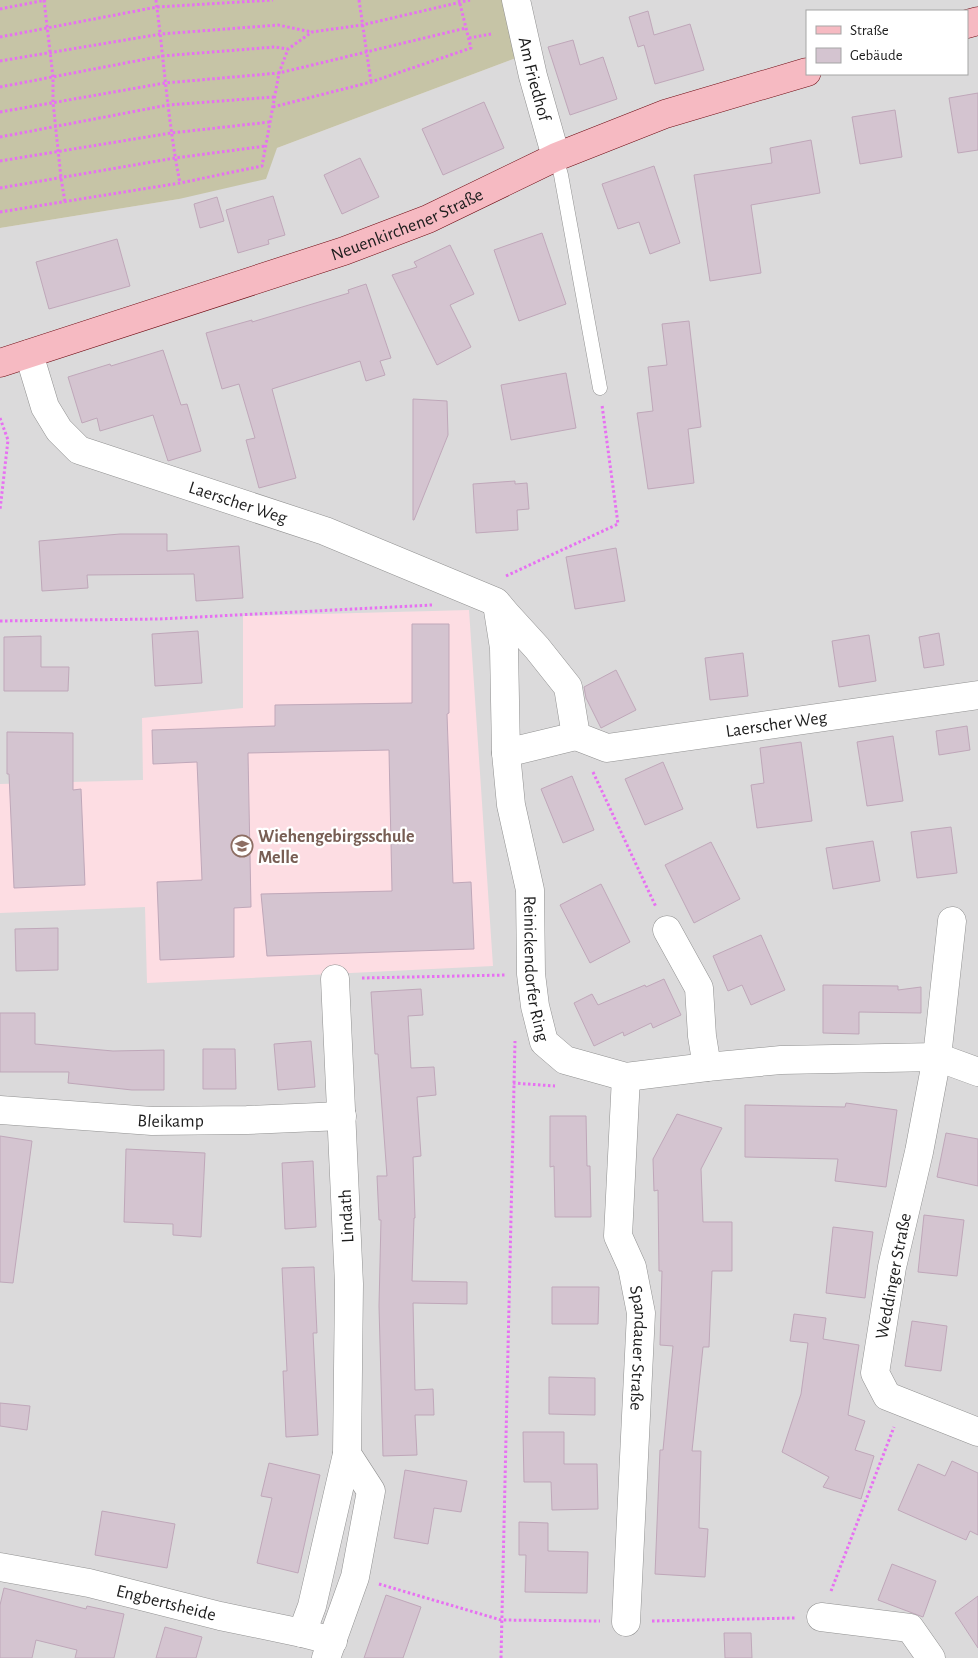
<svg xmlns="http://www.w3.org/2000/svg" width="978" height="1658" font-family="'Alegreya Sans',sans-serif">
	<rect width="100%" height="100%" fill="#eee4e9"/>
	<path fill="#dbdadb" fill-rule="evenodd" d="M503 0H978V1658H0V228L179 199 277 148 516 58ZM807 11H967V74H807Z"/>
	<path fill="#fddde3" d="M469 610 493 966 147 983 145 907 0 913V784L143 780 142 718 243 708V616Z"/>
	<path fill="#c6c4a6" d="M0 0H503L516 58 277 148 266 179 179 199 0 228Z"/>
	<path fill="#d4c4d0" stroke="#bfa7b9" d="M648 11 654 35 690 24 704 70 655 84 644 45 638 47 629 17Z
		M573 40 580 65 603 57 617 99 570 115 548 47Z
		M978 93V150L958 153 949 98Z
		M484 102 504 148 443 175 422 129Z
		M895 110 902 157 860 164 852 117Z
		M811 140 820 193 751 205 761 273 710 281 694 175 772 163 770 148Z
		M360 158 379 197 342 214 324 175Z
		M654 166 680 243 650 254 639 222 618 229 602 184Z
		M273 196 285 235 268 240 269 244 238 253 226 210Z
		M217 197 224 221 200 228 194 204Z
		M542 233 566 304 519 321 494 250Z
		M117 239 130 286 49 309 36 262Z
		M450 245 474 294 450 305 471 347 437 365 392 275 417 267 414 262Z
		M366 284 391 358 380 361 385 375 366 381 360 361 272 389 296 478 259 488 246 440 255 438 239 384 222 389 206 333 252 320V322L349 293 348 290Z
		M689 321 701 427 688 429 694 483 648 489 637 413 653 411 648 367 667 365 662 324Z
		M163 350 181 405 187 404 201 451 168 461 153 415 100 431 97 418 82 423 68 377 110 364 111 366Z
		M566 373 576 428 511 440 501 385Z
		M413 399 447 401 448 435 414 520H413Z
		M515 481V484L527 483 529 509 517 510 518 530 476 533 473 484Z
		M120 534H167V551L239 546 243 598 196 601 194 574 87 575 88 588 42 591 39 541Z
		M616 548 625 601 575 609 566 557Z
		M412 624H449V713L447 714 453 883 471 882 474 949 267 956 261 894 392 891 389 750 248 753 251 907 234 908V957L160 960 157 882 202 880 197 762 153 764 152 730 275 726V705L412 703Z
		M198 631 202 683 155 686 152 634Z
		M939 633 944 665 924 668 919 637Z
		M869 635 876 681 839 687 832 641Z
		M41 636V667H69L68 691H4V637Z
		M743 653 748 696 710 700 705 658Z
		M616 670 636 710 601 728 586 698 584 687Z
		M967 726 970 750 939 755 936 731Z
		M7 732 73 733V790L81 789 85 885 14 888 9 774H7Z
		M893 736 903 801 867 806 857 742Z
		M801 742 812 821 757 828 751 785 764 783 760 748Z
		M663 762 683 809 645 825 625 779Z
		M572 776 594 830 563 843 541 789Z
		M951 827 957 873 917 878 911 832Z
		M873 841 880 881 833 889 826 848Z
		M711 842 740 899 694 923 665 865Z
		M601 884 630 942 590 963 560 905Z
		M58 928V970L16 971 15 929Z
		M761 935 785 990 751 1005 742 985 728 991 713 956Z
		M664 979 681 1015 653 1028 651 1023 624 1036 623 1032 594 1046 574 1003 592 994 598 1005 645 985 646 987Z
		M823 985 898 986V990L921 987V1013L859 1012V1034L823 1033Z
		M421 989 423 1015 408 1016 411 1068 434 1067 436 1095 417 1097 421 1156 413 1157 415 1218H414L412 1281 467 1282V1304L413 1303 415 1390 433 1389 434 1415H415L417 1455 383 1456 379 1306 381 1220H379L377 1176H387L378 1054H375L371 992Z
		M0 1013H35V1044L113 1051 164 1050V1090H132L68 1083 69 1072H0Z
		M311 1041 315 1087 278 1090 274 1044Z
		M203 1049H235L236 1089H203Z
		M846 1103 897 1110 886 1187 835 1181 838 1159 745 1157V1105L845 1107Z
		M677 1114 722 1128 701 1169 703 1222H732V1271H712L709 1347H703L692 1451H701L699 1528 708 1529 705 1577 655 1574 660 1450H663L673 1346 660 1345 662 1271H659L658 1190 654 1191 653 1159Z
		M550 1116H586L587 1166H590L591 1217H555L554 1166 550 1167Z
		M946 1133 978 1139V1186L937 1177Z
		M0 1136 32 1141 13 1283 0 1282Z
		M126 1149 205 1153 201 1237 173 1235V1224L124 1222Z
		M313 1161 316 1227 285 1229 282 1163Z
		M924 1215 964 1220 957 1276 918 1272Z
		M833 1227 873 1232 865 1298 826 1293Z
		M314 1267 317 1333H313L318 1435 286 1437 283 1371H287L282 1268Z
		M552 1287H599L598 1324H552Z
		M794 1314 826 1318 823 1339 859 1345 848 1415 865 1421 855 1450 874 1456 861 1499 823 1487 829 1477 782 1452 801 1394 808 1343 790 1341Z
		M912 1321 947 1326 941 1371 905 1366Z
		M549 1377 595 1378V1415L549 1414Z
		M0 1403 30 1406 27 1430 0 1426Z
		M523 1432H564V1464H597L598 1509 552 1510 551 1482H524Z
		M952 1461 978 1473V1535L970 1531 966 1540 898 1510 918 1464 945 1476Z
		M269 1463 320 1475 298 1573 257 1563 272 1498 261 1496Z
		M405 1470 467 1481 461 1512 434 1508 428 1544 394 1538Z
		M102 1511 175 1524 167 1568 95 1555Z
		M519 1522 548 1523V1551L588 1552 587 1593 525 1592 526 1555H519Z
		M892 1564 936 1581 923 1617 878 1600Z
		M4 1588 86 1609 87 1606 124 1614 114 1658H75L77 1650 36 1640 32 1658H0V1605Z
		M386 1595 421 1607 403 1658H364Z
		M978 1596V1648L955 1613Z
		M165 1627 202 1637 196 1658H156Z
		M724 1633H751L752 1658H725Z"/>
	<g fill="none" stroke-linecap="round" stroke-linejoin="round">
		<g stroke="#919191" stroke-width="15">
			<path id="lane" d="M556 157 561 175 600 388"/>
		</g>
		<g stroke="#919191" stroke-width="29">
			<g id="street">
				<path id="s1" d="M516 0 533 76 556 157"/>
				<path id="s2" d="M29 354 45 407 59 430 79 450 325 531 496 602 506 614 537 648 568 687 576 736 607 748 978 695"/>
				<path id="s3" d="M497 604 504 648 506 753 511 805 530 890 531 974 535 1006 544 1042 565 1060 626 1077 707 1067 781 1060 937 1057 978 1072"/>
				<path d="M506 753 576 736"/>
				<path d="M952 921 937 1057 919 1152 892 1267 875 1373 887 1396 978 1432"/>
				<path d="M667 930 699 988 702 1036 707 1067"/>
				<path id="s4" d="M626 1077 618 1236 632 1267 641 1313 626 1622"/>
				<path id="s5" d="M0 1110 152 1121 247 1120 342 1116"/>
				<path id="s6" d="M0 1567 89 1583 220 1616 302 1633 333 1641"/>
				<path d="M821 1617 910 1628 931 1658"/>
				<path d="M302 1633 312 1606 347 1454"/>
				<path d="M326 1658 355 1577 371 1491 347 1454 349 1284 335 979"/>
			</g>
		</g>
		<g stroke="#6e0a12" stroke-width="29">
			<g id="secondary">
				<path d="M967 24 978 21"/>
				<path id="s7" d="M0 363 344 251 428 219 556 157 665 114 807 72"/>
			</g>
		</g>
		<path stroke="#e770f2" stroke-width="3" stroke-dasharray="2.5 2.5" stroke-linecap="butt" d="M44 0 53 77V102L61 178 65 202
			M156 0C164 61 168 123 180 183
			M359 0 371 82
			M0 9 46 0
			M0 37 157 7 273 0
			M469 38 491 34
			M0 61 161 34 278 25 312 32
			M0 87 162 56 275 47 288 49 312 32 362 25 470 0
			M273 107 371 82 471 48 459 0
			M0 112 165 83 279 73 466 28
			M0 137 168 105 274 97
			M0 161 171 133 270 122
			M0 188 175 158 266 146
			M0 212 180 183 262 166 279 73 288 49
			M0 418 8 440 0 510
			M506 576 618 524 602 405
			M0 621 159 619 432 605
			M593 772 656 907
			M362 978 506 975
			M513 1083 555 1086
			M379 1584 501 1620 600 1621
			M831 1591 894 1427
			M652 1621 795 1618
			M501 1658 515 1041"/>
		<use href="#lane" stroke="#fff" stroke-width="14"/>
		<use href="#street" stroke="#fff" stroke-width="28"/>
		<use href="#secondary" stroke="#f6bac2" stroke-width="28"/>
	</g>
	<defs>
		<g id="school-ring" transform="scale(1.125)"><circle r="9.5" fill="#fff" stroke="#8d6e63" stroke-width="1.5"/><path d="M0-5L7-2L0 1L-7-2ZM-4 1L0 2.5L4 1V4Q0 6-4 4Z" fill="#8d6e63"/></g>
	</defs>
	<g fill-rule="evenodd">
		<use href="#school-ring" x="242" y="846"/>
	</g>
	<g text-anchor="middle" stroke-width="4.5" stroke-linejoin="round" paint-order="stroke">
		<g font-size="18" fill="#1d1d1d" stroke="#fff">
			<text dy="6" stroke="none"><textPath href="#s1" startOffset="81">Am Friedhof</textPath></text>
			<text dy="6" stroke="none"><textPath href="#s7" startOffset="430">Neuenkirchener Straße</textPath></text>
			<text dy="6" stroke="none"><textPath href="#s2" startOffset="278">Laerscher Weg</textPath></text>
			<text dy="6" stroke="none"><textPath href="#s2" startOffset="920">Laerscher Weg</textPath></text>
			<text dy="6" stroke="none"><textPath href="#s3" startOffset="368">Reinickendorfer Ring</textPath></text>
			<text dy="6" stroke="none"><textPath href="#s5" startOffset="171">Bleikamp</textPath></text>
			<text transform="translate(346 1216) rotate(-93)" y="6">Lindath</text>
			<text transform="translate(893 1276) rotate(-79)" y="6">Weddinger Straße</text>
			<text dy="6" stroke="none"><textPath href="#s4" startOffset="275">Spandauer Straße</textPath></text>
			<text dy="6" stroke="none"><textPath href="#s6" startOffset="170">Engbertsheide</textPath></text>
		</g>
		<g font-size="18" font-weight="bold" fill="#785e54" stroke="#fff" text-anchor="start">
			<text x="258" y="842">Wiehengebirgsschule<tspan x="258" dy="21">Melle</tspan></text>
		</g>
	</g>
	<rect x="806" y="10" width="162" height="65" fill="#ffffff" stroke="#a5a5a5"/>
	<rect x="816" y="26" width="25" height="8" fill="#f6bac2" stroke="#a5a5a5"/>
	<text x="850" y="35" font-size="15" fill="#1d1d1d">Straße</text>
	<rect x="816" y="48" width="25" height="15" fill="#d4c4d0" stroke="#a5a5a5"/>
	<text x="850" y="60" font-size="15" fill="#1d1d1d">Gebäude</text>
</svg>
